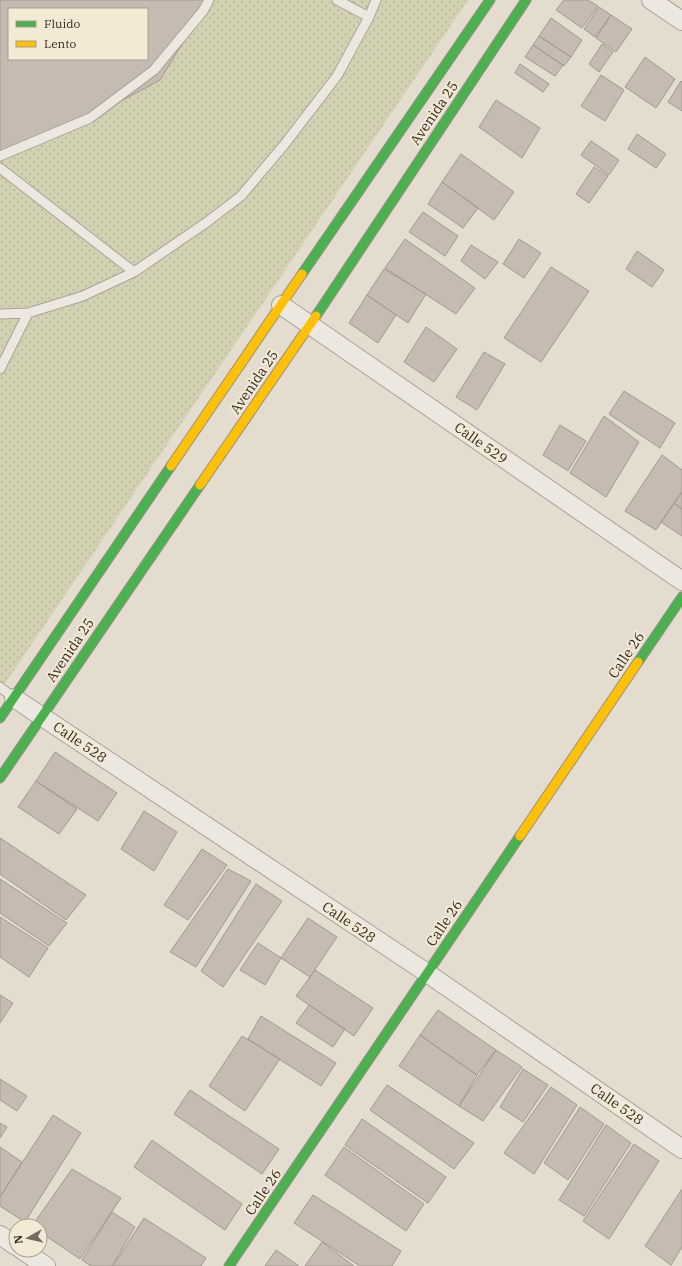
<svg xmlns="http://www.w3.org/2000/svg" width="682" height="1266" font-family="'IBM Plex Serif',serif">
	<defs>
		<pattern id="park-dots" width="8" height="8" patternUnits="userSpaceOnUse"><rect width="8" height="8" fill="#d2d2b3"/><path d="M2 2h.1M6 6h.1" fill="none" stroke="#b5b49a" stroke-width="1.8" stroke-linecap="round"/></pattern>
	</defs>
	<rect width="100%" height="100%" fill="#e3dccf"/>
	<path fill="url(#park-dots)" fill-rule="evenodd" d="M0 0H468L0 691ZM9 9H147V59H9Z"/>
	<path fill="#c6bbb0" stroke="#a3998f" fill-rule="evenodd" d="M0 0H209L160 80 90 118 0 156ZM9 9H147V59H9Z
		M564 0H588L598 6 582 28 556 10Z
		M599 7 611 15 595 37 584 29Z
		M611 15 632 29 616 52 596 38Z
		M551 18 582 40 571 57 539 36Z
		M539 36 571 57 564 66 533 45Z
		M602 44 613 52 599 72 589 64Z
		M533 45 563 65 555 76 525 57Z
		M645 57 675 79 656 108 625 87Z
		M520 64 549 84 543 92 515 73Z
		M601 75 624 90 605 121 581 106Z
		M681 81 682 82V111L668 102Z
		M496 100 540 128 522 158 479 127Z
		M637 134 666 154 656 168 628 149Z
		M591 141 619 160 609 175 581 155Z
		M461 154 514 192 494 220 442 182Z
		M594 167 608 176 589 203 576 194Z
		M442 182 478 208 463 228 428 204Z
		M423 212 458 236 445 256 409 232Z
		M405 239 475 288 456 314 385 268Z
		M519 239 541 253 524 278 503 264Z
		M471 245 498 262 485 279 461 261Z
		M637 251 664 270 652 287 626 269Z
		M551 267 589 291 541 362 504 338Z
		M384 269 426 294 408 323 367 295Z
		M367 295 396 315 378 343 349 323Z
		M426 327 457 349 434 382 404 362Z
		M484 352 505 364 477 410 456 397Z
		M624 391 675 423 660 448 609 414Z
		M604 416 639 442 606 497 570 473Z
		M560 425 586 441 568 471 543 455Z
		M662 455 682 470V492L656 530 625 511Z
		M682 492V509L674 503Z
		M674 503 682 509V536L661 522Z
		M55 752 117 793 98 821 36 781Z
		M36 781 77 809 59 834 18 807Z
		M144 811 177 832 154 871 121 849Z
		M0 838 86 895 66 920 0 874Z
		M202 849 227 865 188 920 164 905Z
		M228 869 251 881 196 967 170 952Z
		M0 879 67 923 49 946 0 913Z
		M256 884 282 901 223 987 201 971Z
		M0 917 48 948 29 977 0 957Z
		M308 918 337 937 310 977 281 958Z
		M258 943 281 958 265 985 240 970Z
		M315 970 373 1008 354 1036 296 996Z
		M0 995 13 1003 0 1023Z
		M309 1005 345 1029 333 1047 296 1023Z
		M438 1010 496 1050 477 1075 420 1035Z
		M261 1016 336 1063 321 1086 248 1039Z
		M420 1035 477 1075 459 1106 399 1066Z
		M242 1036 280 1059 245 1111 209 1086Z
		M496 1050 522 1067 483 1121 459 1106Z
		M523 1069 548 1085 523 1122 500 1107Z
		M0 1079 27 1096 17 1111 0 1100Z
		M387 1085 474 1143 454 1169 370 1110Z
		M551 1087 577 1105 534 1174 504 1153Z
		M190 1090 279 1149 262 1174 174 1114Z
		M580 1107 604 1124 568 1180 544 1163Z
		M53 1115 81 1133 25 1222 0 1206V1197Z
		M362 1119 446 1177 428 1203 345 1145Z
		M0 1123 7 1127 0 1138Z
		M606 1125 631 1143 584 1216 559 1200Z
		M152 1140 242 1204 225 1230 134 1167Z
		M634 1144 659 1161 609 1239 583 1221Z
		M0 1147 22 1162 0 1197Z
		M344 1147 424 1204 406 1231 325 1175Z
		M72 1169 121 1198 80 1259 40 1232V1226H32Z
		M682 1189V1247L671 1265 645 1246Z
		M313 1195 401 1251 392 1266H360L294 1223Z
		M112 1212 135 1227 112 1266H91L82 1260Z
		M144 1218 206 1258 201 1266H113Z
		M322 1242 354 1266H305Z
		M276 1250 299 1266H265Z"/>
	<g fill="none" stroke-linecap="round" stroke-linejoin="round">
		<g stroke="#a8a298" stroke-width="11">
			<path id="lane" d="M337 0 369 17
				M0 156 90 118 154 70 203 11 209 0
				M0 168 134 272
				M0 314 28 313 83 296 134 272 207 222 241 196 284 145 337 76 369 17 376 0
				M0 369 28 313
				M0 687 14 698"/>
		</g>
		<g stroke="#a8a298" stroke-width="20">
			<path id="street" d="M651 0 682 21
				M281 305 682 581
				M14 698 427 973 682 1149
				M0 1235 16 1246
				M22 1250 46 1266"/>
		</g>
		<g stroke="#989188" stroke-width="11">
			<path id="fast" d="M302 274 490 0
				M316 316 526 0
				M638 662 682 597
				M0 718 171 466
				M0 778 200 485
				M229 1266 520 836"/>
		</g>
		<g stroke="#989188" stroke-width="11">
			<path id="slow" d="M171 466 302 274
				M200 485 316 316
				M520 836 638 662"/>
		</g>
		<use href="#lane" stroke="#ece8e0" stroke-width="9"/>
		<use href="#street" stroke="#ece8e0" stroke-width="18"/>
		<use href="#fast" stroke="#4caf50" stroke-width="9"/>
		<use href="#slow" stroke="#ffc107" stroke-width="9"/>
	</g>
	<g text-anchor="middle" stroke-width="4" stroke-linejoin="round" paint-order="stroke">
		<g font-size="14" fill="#372b20" stroke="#f3ead6">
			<text transform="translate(434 113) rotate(-56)" y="5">Avenida 25</text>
			<text transform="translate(254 382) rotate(-56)" y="5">Avenida 25</text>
			<text transform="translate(481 443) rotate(35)" y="5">Calle 529</text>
			<text transform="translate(70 650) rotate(-56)" y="5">Avenida 25</text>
			<text transform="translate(626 655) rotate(-56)" y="5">Calle 26</text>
			<text transform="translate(80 742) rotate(34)" y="5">Calle 528</text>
			<text transform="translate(349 922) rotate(34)" y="5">Calle 528</text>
			<text transform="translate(444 923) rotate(-56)" y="5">Calle 26</text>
			<text transform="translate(617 1104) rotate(35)" y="5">Calle 528</text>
			<text transform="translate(263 1192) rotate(-56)" y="5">Calle 26</text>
		</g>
	</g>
	<rect x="8" y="8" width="140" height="52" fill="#f3ead6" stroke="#a89e8d"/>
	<rect x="16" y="21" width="20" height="6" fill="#4caf50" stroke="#a89e8d"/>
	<text x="44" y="28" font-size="12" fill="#372b20">Fluido</text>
	<rect x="16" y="41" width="20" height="6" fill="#ffc107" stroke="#a89e8d"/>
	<text x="44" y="48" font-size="12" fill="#372b20">Lento</text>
	<g transform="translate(28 1238) rotate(262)"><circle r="19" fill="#f3ead6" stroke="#a89e8d"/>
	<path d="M0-3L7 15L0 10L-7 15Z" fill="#73695d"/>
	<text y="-6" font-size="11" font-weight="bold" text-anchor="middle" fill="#372b20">N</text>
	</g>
</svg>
